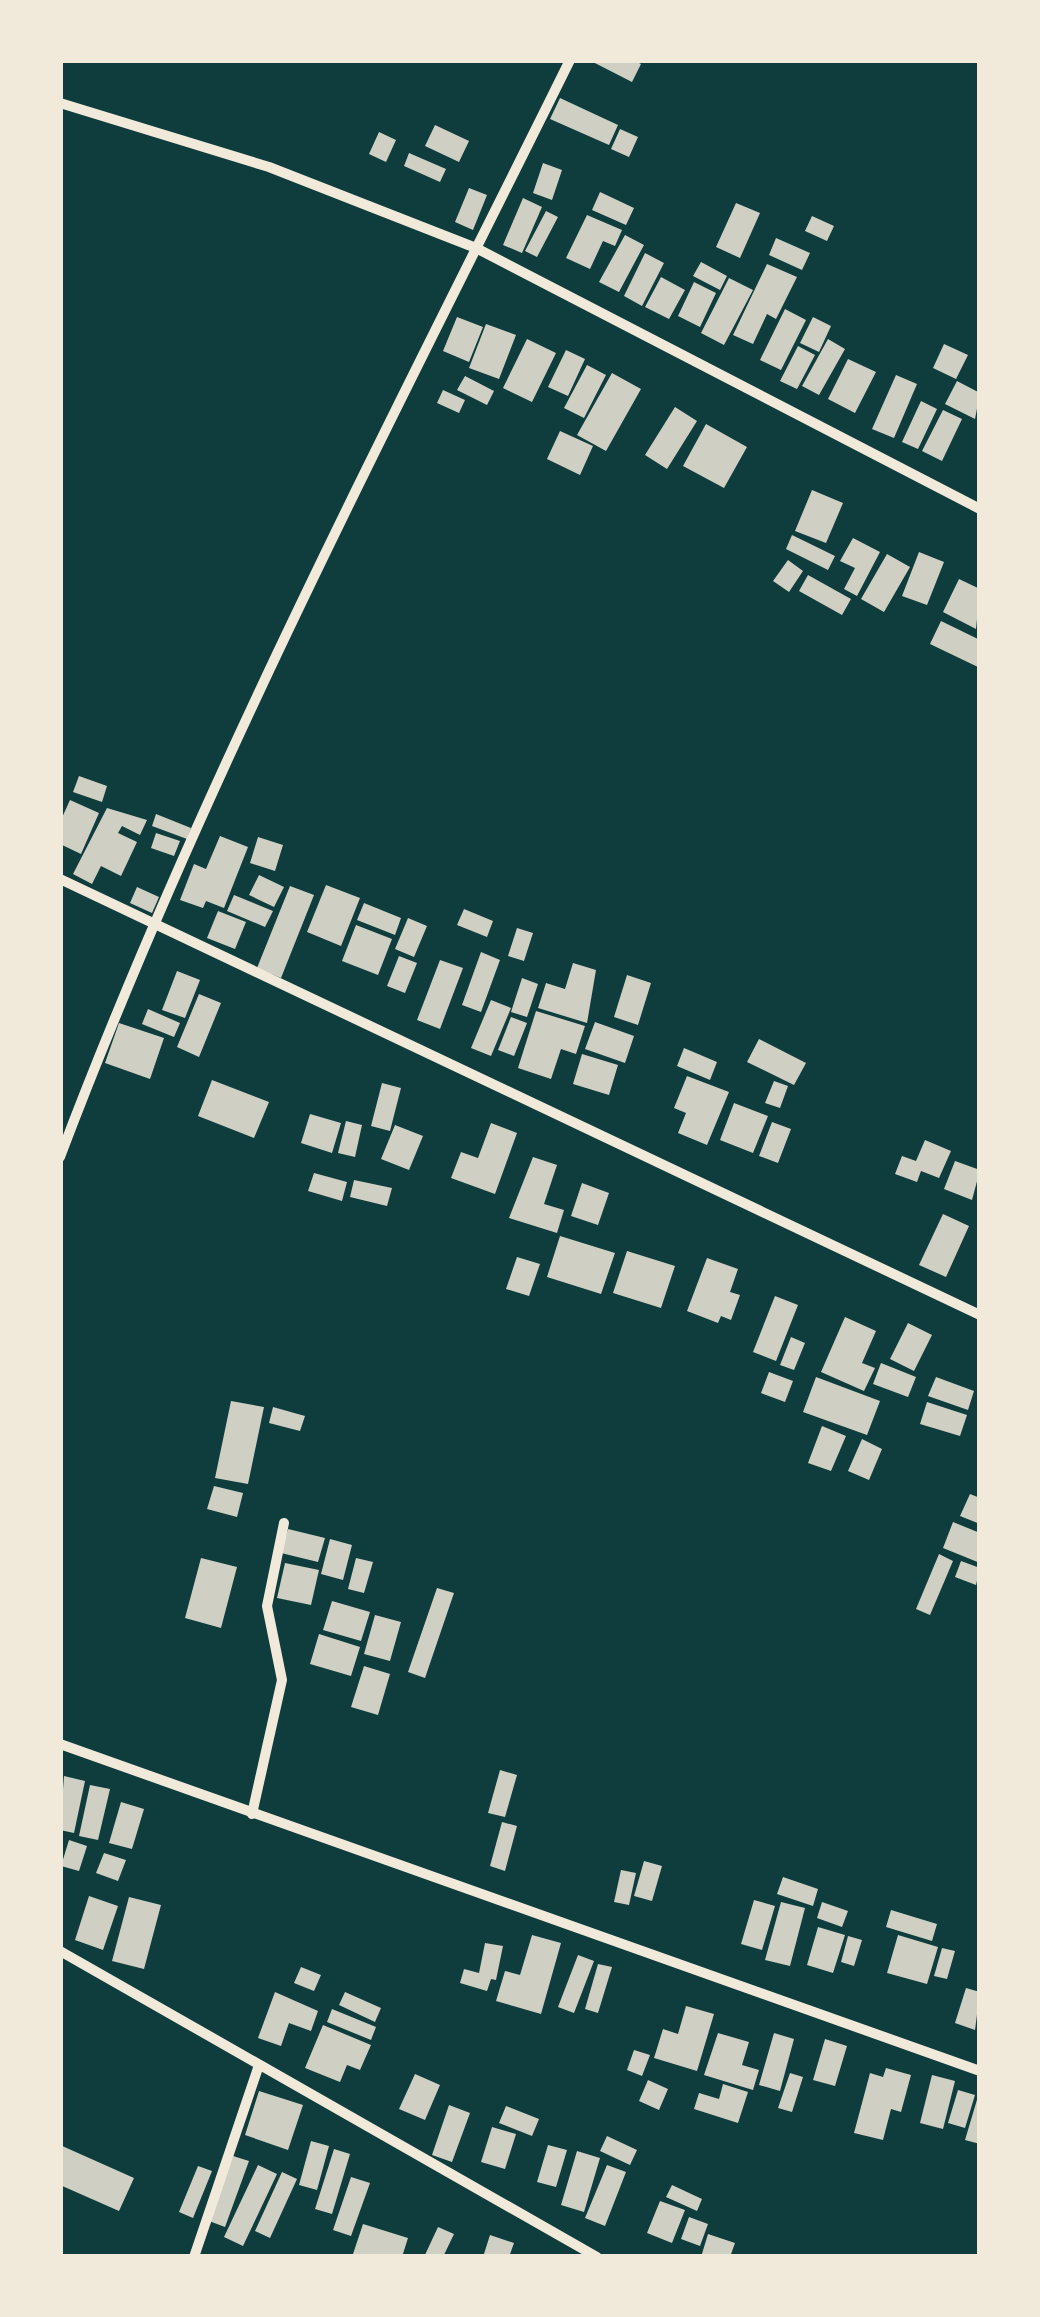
<svg xmlns="http://www.w3.org/2000/svg" width="1040" height="2317" font-family="'Source Sans 3',sans-serif">
	<rect width="100%" height="100%" fill="#0f3d3e"/>
	<path fill="#cfcfc3" d="M589 60H633L641 64 632 82Z
		M560 98 618 125 609 145 550 119Z
		M435 125 469 141 459 162 425 146Z
		M620 129 638 137 629 157 611 149Z
		M379 132 396 140 386 162 369 154Z
		M409 153 446 169 440 182 404 166Z
		M543 163 562 170 552 200 533 193Z
		M469 188 487 195 473 230 455 222Z
		M600 192 634 208 626 225 592 210Z
		M523 198 542 207 522 253 503 245Z
		M736 203 760 213 740 258 716 247Z
		M546 211 558 217 537 257 525 251Z
		M587 215 622 230 615 246 603 241 590 269 566 258Z
		M812 216 834 226 827 241 805 231Z
		M625 235 644 245 619 292 599 282Z
		M776 238 810 253 802 270 769 255Z
		M645 253 664 263 642 306 624 296Z
		M701 262 727 276 720 290 693 276Z
		M767 264 797 277 776 319 767 314 753 344 733 335Z
		M661 277 685 290 669 319 645 307Z
		M729 278 753 290 724 345 701 333Z
		M694 282 716 293 700 327 678 316Z
		M785 309 806 320 781 370 760 360Z
		M457 317 483 327 469 362 443 351Z
		M813 317 831 326 819 352 800 343Z
		M486 324 516 335 499 379 469 368Z
		M527 339 556 353 532 402 503 388Z
		M828 339 845 349 819 395 802 386Z
		M944 344 968 355 956 379 933 368Z
		M798 346 815 355 797 389 780 381Z
		M566 350 585 359 568 396 548 387Z
		M848 359 876 372 855 413 828 399Z
		M587 365 606 375 584 418 564 408Z
		M612 373 641 389 606 451 577 435Z
		M896 375 917 384 894 438 872 429Z
		M465 376 494 391 487 405 457 390Z
		M957 381 980 393 975 419 945 404Z
		M443 390 465 400 459 413 437 403Z
		M921 401 937 409 918 449 902 442Z
		M675 407 697 421 667 469 645 455Z
		M943 410 962 419 942 461 922 451Z
		M706 424 747 447 724 488 683 466Z
		M560 431 593 446 580 475 547 459Z
		M812 490 843 503 826 543 795 531Z
		M792 535 835 556 828 570 786 549Z
		M853 538 880 552 857 596 844 589 855 568 840 561Z
		M919 552 944 562 927 605 902 596Z
		M887 554 910 567 884 612 861 599Z
		M788 560 803 571 789 592 773 581Z
		M808 575 851 599 842 615 799 591Z
		M959 579 980 589 976 629 943 612Z
		M941 621 980 640V668L930 644Z
		M79 776 107 786 102 802 73 792Z
		M70 800 99 813 81 854 60 844V822Z
		M107 808 147 820 140 835 122 826 118 833 137 842 121 876 101 866 92 884 73 874Z
		M156 814 191 828 187 839 152 826Z
		M156 833 180 841 174 856 151 848Z
		M220 836 248 847 224 908 206 901 203 908 180 900 194 864 206 869Z
		M258 837 283 845 275 871 250 863Z
		M259 875 284 887 274 907 249 895Z
		M326 885 360 898 341 946 307 932Z
		M290 886 314 895 281 978 257 968Z
		M137 887 159 897 152 913 130 903Z
		M234 895 273 911 265 927 227 911Z
		M364 903 401 918 395 935 357 920Z
		M464 909 493 921 487 937 457 925Z
		M218 911 246 922 235 949 207 938Z
		M408 918 427 926 414 957 395 949Z
		M356 925 392 939 378 975 342 961Z
		M517 928 533 933 524 961 508 956Z
		M481 952 500 960 481 1012 462 1005Z
		M399 956 417 963 405 993 387 986Z
		M440 960 463 968 440 1029 417 1020Z
		M573 963 596 970 587 1023 538 1008 546 983 565 989Z
		M177 971 200 980 185 1018 162 1010Z
		M627 975 651 983 638 1025 614 1017Z
		M522 978 538 984 527 1017 511 1012Z
		M199 994 221 1003 199 1057 177 1047Z
		M491 1000 511 1008 491 1056 471 1048Z
		M148 1009 180 1023 174 1037 142 1024Z
		M536 1011 585 1026 576 1054 561 1049 551 1079 518 1068Z
		M511 1017 527 1023 514 1056 498 1050Z
		M595 1022 634 1036 625 1063 585 1049Z
		M119 1023 164 1038 150 1079 105 1063Z
		M759 1039 806 1063 794 1085 747 1062Z
		M684 1048 717 1062 710 1080 677 1066Z
		M582 1054 618 1065 609 1095 573 1084Z
		M687 1076 729 1092 707 1145 678 1133 686 1113 674 1108Z
		M212 1080 269 1102 254 1138 198 1116Z
		M774 1081 788 1086 780 1108 765 1103Z
		M382 1083 401 1088 390 1131 371 1126Z
		M734 1103 768 1116 753 1153 720 1140Z
		M310 1114 341 1123 332 1153 301 1143Z
		M346 1121 362 1125 355 1157 338 1153Z
		M772 1122 791 1129 778 1163 759 1156Z
		M491 1123 517 1133 495 1194 451 1178 461 1152 478 1158Z
		M395 1125 423 1136 409 1170 381 1159Z
		M925 1140 951 1151 939 1178 921 1171 917 1182 895 1174 902 1156 916 1161Z
		M533 1157 557 1165 544 1204 564 1210 557 1233 509 1218Z
		M955 1161 980 1170 972 1200 944 1189Z
		M314 1173 347 1182 342 1201 308 1191Z
		M354 1180 392 1188 387 1206 350 1197Z
		M582 1183 609 1193 598 1225 571 1216Z
		M943 1214 969 1226 946 1277 919 1265Z
		M560 1236 615 1253 601 1294 547 1277Z
		M627 1251 675 1266 661 1308 613 1293Z
		M517 1257 540 1264 529 1296 506 1289Z
		M707 1258 738 1269 730 1292 740 1295 731 1320 721 1316 718 1323 687 1311Z
		M775 1296 798 1305 776 1361 753 1352Z
		M845 1317 876 1331 862 1363 875 1368 864 1391 821 1372Z
		M908 1323 932 1335 914 1371 890 1359Z
		M791 1337 805 1343 794 1370 780 1365Z
		M881 1363 916 1377 908 1397 873 1384Z
		M769 1372 793 1381 785 1402 761 1393Z
		M816 1377 880 1401 867 1435 803 1412Z
		M936 1377 974 1391 968 1410 928 1396Z
		M231 1401 264 1407 248 1484 215 1478Z
		M927 1402 967 1415 960 1436 920 1424Z
		M273 1407 305 1416 300 1431 269 1423Z
		M822 1426 846 1436 831 1471 808 1463Z
		M862 1439 882 1449 869 1480 848 1471Z
		M214 1486 243 1493 237 1517 207 1509Z
		M970 1494 980 1498V1524L960 1516Z
		M953 1522 980 1533V1563L943 1548Z
		M288 1529 325 1538 318 1562 281 1553Z
		M330 1539 352 1545 343 1580 321 1574Z
		M939 1554 953 1561 930 1615 916 1609Z
		M201 1558 237 1567 221 1628 185 1618Z
		M356 1558 373 1562 364 1593 348 1589Z
		M961 1561 980 1568 976 1585 955 1577Z
		M285 1563 319 1570 311 1605 277 1598Z
		M437 1588 454 1593 425 1678 408 1672Z
		M332 1601 370 1612 361 1641 323 1630Z
		M375 1615 401 1622 390 1661 364 1654Z
		M319 1634 360 1647 351 1676 310 1664Z
		M364 1666 390 1674 378 1715 351 1707Z
		M500 1770 517 1775 505 1817 488 1813Z
		M64 1776 85 1781 74 1833 60 1830Z
		M90 1785 110 1789 98 1840 79 1836Z
		M121 1802 144 1809 132 1849 109 1843Z
		M502 1822 517 1826 505 1871 490 1866Z
		M69 1840 87 1846 79 1871 61 1866Z
		M104 1853 126 1860 118 1881 96 1873Z
		M644 1861 662 1866 652 1901 634 1896Z
		M621 1870 636 1873 629 1905 614 1902Z
		M783 1877 818 1889 813 1906 777 1894Z
		M89 1896 118 1906 103 1950 75 1940Z
		M129 1897 161 1905 144 1969 112 1961Z
		M754 1900 775 1906 762 1950 741 1944Z
		M781 1902 805 1908 790 1966 765 1960Z
		M822 1902 848 1911 842 1927 817 1918Z
		M891 1910 937 1924 932 1941 886 1927Z
		M818 1927 845 1935 833 1973 807 1965Z
		M532 1935 561 1943 541 2014 496 2001 505 1971 520 1975Z
		M898 1935 938 1947 927 1984 887 1973Z
		M848 1936 862 1940 854 1966 841 1962Z
		M485 1943 503 1946 496 1980 491 1979 487 1991 460 1983 464 1969 479 1973Z
		M942 1948 955 1951 947 1979 934 1976Z
		M578 1955 594 1961 574 2013 558 2007Z
		M598 1964 612 1967 598 2013 585 2009Z
		M301 1967 321 1975 314 1991 294 1983Z
		M966 1988 980 1992 975 2030 955 2023Z
		M275 1992 318 2011 311 2031 289 2023 281 2046 258 2038Z
		M345 1992 381 2008 375 2022 339 2005Z
		M686 2006 714 2014 697 2071 654 2058 663 2029 678 2034Z
		M332 2009 376 2027 371 2040 327 2022Z
		M323 2025 371 2045 360 2070 347 2065 340 2082 305 2068Z
		M718 2033 749 2042 742 2065 759 2070 753 2090 704 2075Z
		M774 2033 794 2039 780 2091 759 2085Z
		M825 2039 847 2046 835 2086 813 2080Z
		M634 2050 650 2055 642 2076 627 2070Z
		M886 2068 911 2075 901 2112 891 2109 883 2140 854 2133 870 2073 883 2077Z
		M790 2073 803 2077 792 2112 778 2108Z
		M415 2074 440 2085 425 2120 399 2109Z
		M932 2075 955 2081 943 2129 920 2123Z
		M648 2080 668 2089 659 2110 639 2101Z
		M723 2084 748 2092 738 2123 694 2109 699 2093 719 2099Z
		M958 2090 975 2095 965 2128 948 2123Z
		M259 2091 303 2105 288 2150 245 2135Z
		M979 2093 980 2094V2144L965 2140Z
		M449 2105 470 2113 452 2162 432 2155Z
		M506 2106 539 2119 532 2136 499 2123Z
		M492 2127 516 2134 505 2169 481 2162Z
		M607 2136 637 2150 630 2165 600 2151Z
		M311 2141 329 2146 317 2190 299 2185Z
		M60 2145 134 2178 119 2211 60 2185Z
		M548 2145 567 2150 556 2187 537 2182Z
		M334 2149 350 2154 332 2214 315 2209Z
		M577 2151 600 2158 584 2212 561 2205Z
		M233 2156 249 2161 225 2227 209 2221Z
		M258 2165 277 2174 243 2246 224 2237Z
		M607 2165 626 2172 605 2226 585 2218Z
		M198 2166 212 2171 193 2218 179 2212Z
		M282 2172 297 2179 270 2238 255 2231Z
		M351 2177 370 2183 351 2236 333 2230Z
		M672 2185 702 2199 697 2211 666 2197Z
		M660 2201 685 2210 672 2243 647 2233Z
		M689 2217 708 2224 700 2246 681 2239Z
		M363 2224 408 2238 402 2257H352Z
		M438 2227 454 2234 443 2257H424Z
		M708 2234 735 2243 730 2257H701Z
		M490 2235 514 2243 509 2257H483Z"/>
	<g fill="none" stroke-linecap="round" stroke-linejoin="round">
		<path stroke="#f1e9da" stroke-width="10" d="M60 103 269 167 476 248 980 509
			M60 879 980 1315
			M60 1157C203 779 391 422 570 60
			M60 1744 980 2071
			M252 1814 282 1680 267 1606 284 1523
			M60 1951 597 2257
			M194 2257 259 2065"/>
	</g>
	<rect width="1040" height="2317" fill="none" stroke="#f1e9da" stroke-width="126"/>
</svg>
